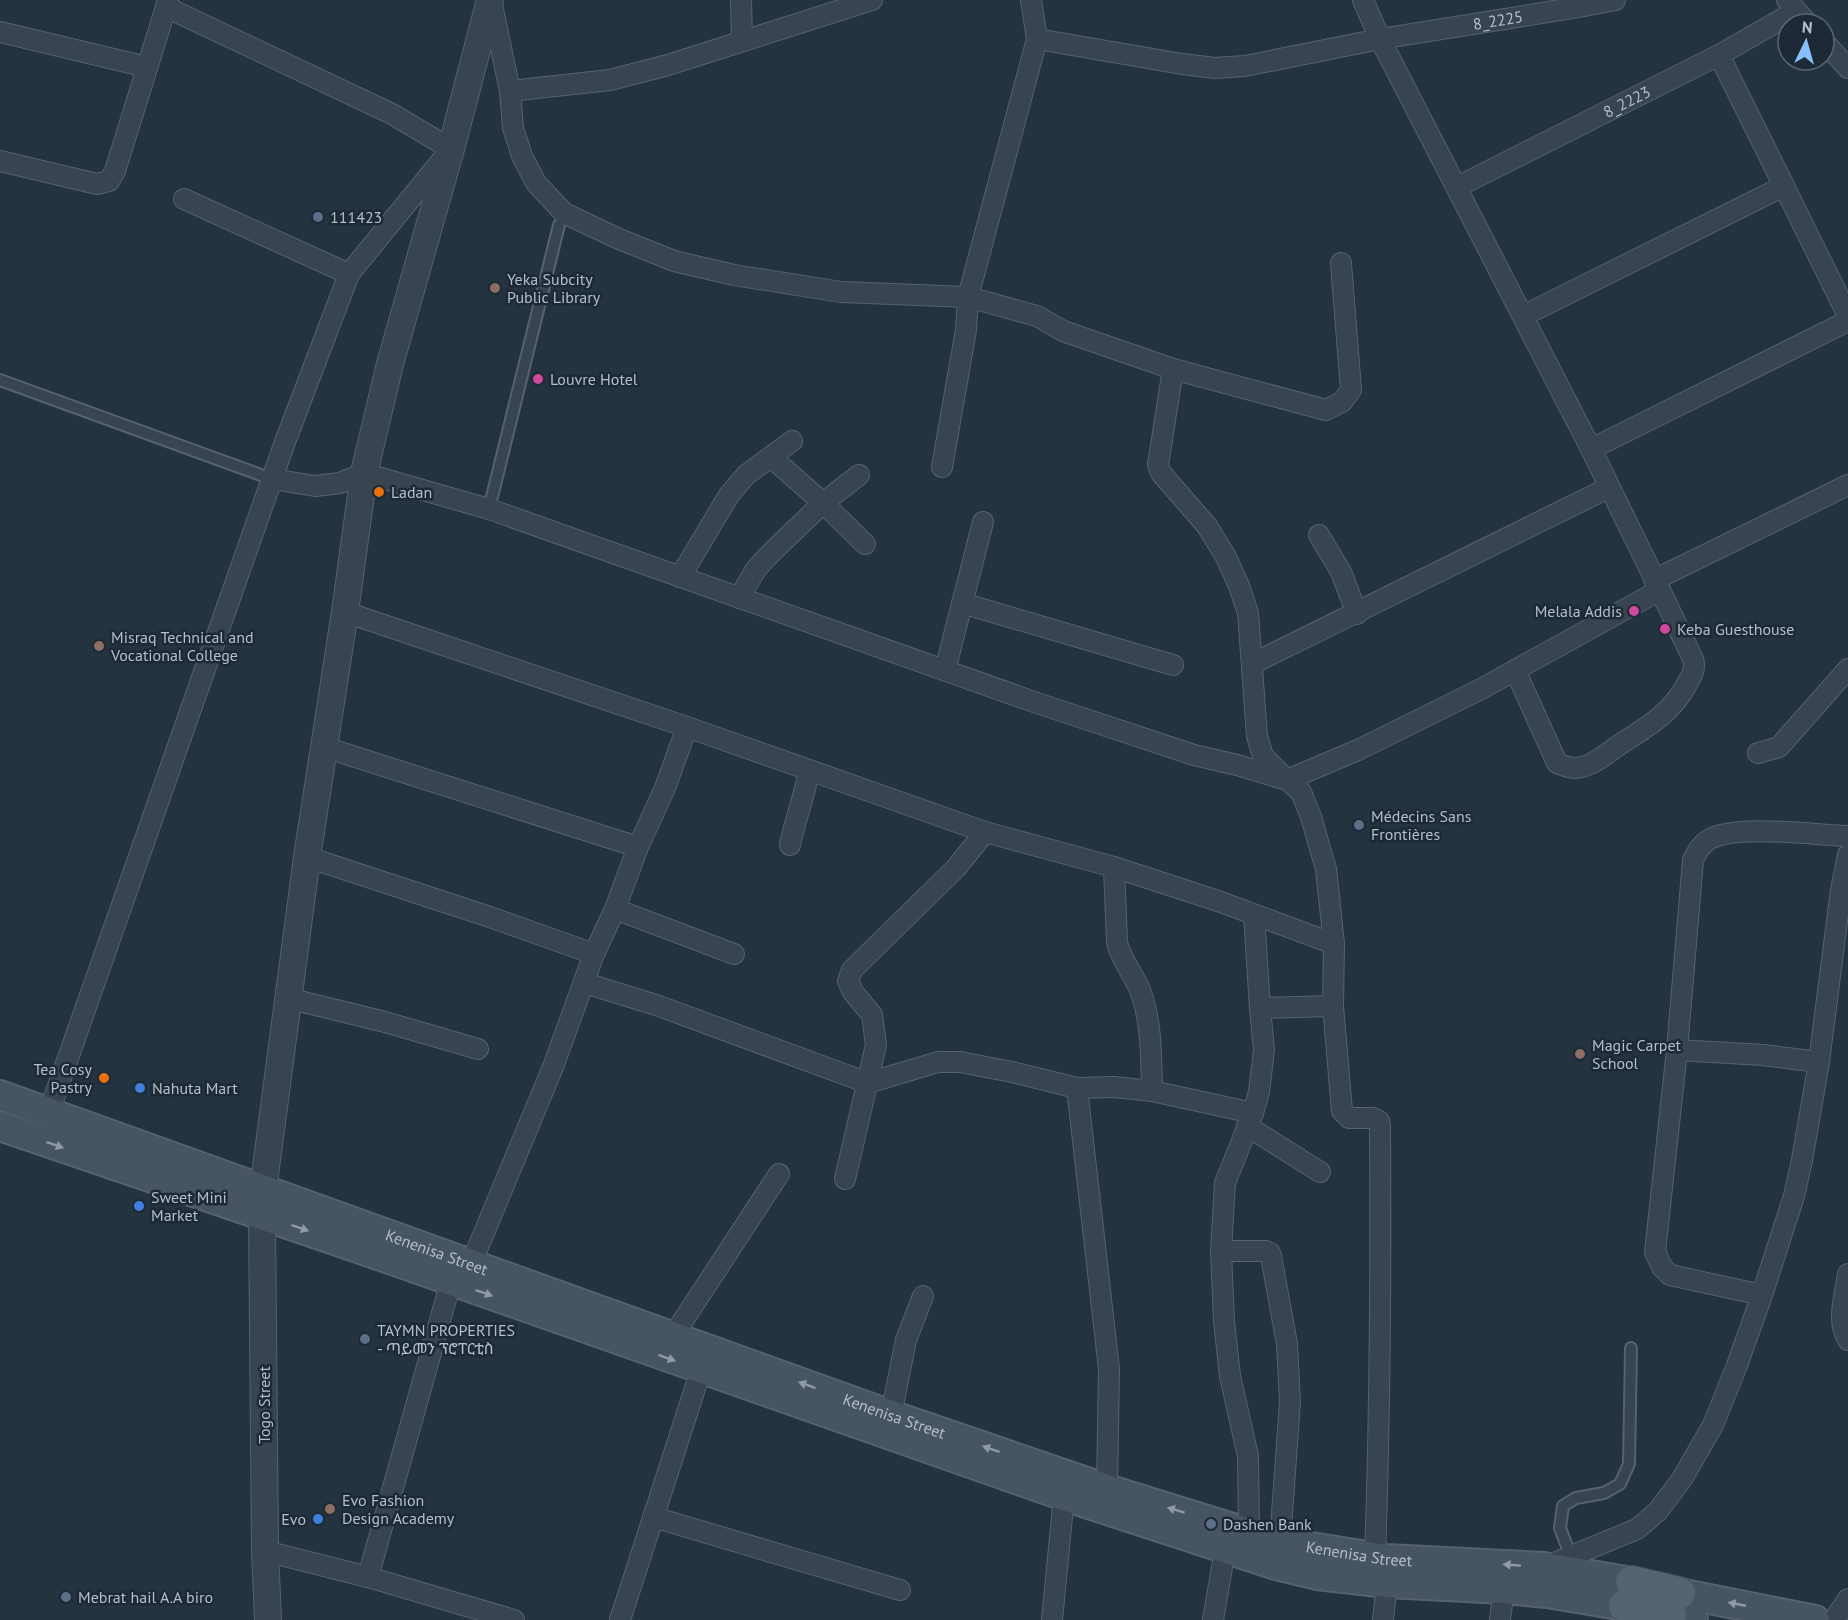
<svg xmlns="http://www.w3.org/2000/svg" width="1848" height="1620" font-family="'PT Sans','Noto Sans Ethiopic',sans-serif">
	<rect width="100%" height="100%" fill="#243340"/>
	<g fill="none" stroke-linecap="round" stroke-linejoin="round">
		<g stroke="#56626e" stroke-width="14">
			<path id="service" d="M0 380 272 479
				M489 509 559 225
				M1571 1557 1560 1528 1563 1506 1576 1498 1604 1493 1620 1484 1629 1464 1631 1348"/>
		</g>
		<g stroke="#56626e" stroke-width="22">
			<g id="minor">
				<path d="M491 0 510 91 610 80 668 65 872 0"/>
				<path d="M741 0 742 41"/>
				<path id="s1" d="M1031 0 1037 39 1182 64 1215 68 1245 66 1380 39 1579 7 1615 0"/>
				<path d="M1787 0 1808 24"/>
				<path d="M0 32 147 67"/>
				<path d="M1824 42 1848 68"/>
				<path d="M1719 55 1784 186"/>
				<path d="M510 91 513 128 522 156 536 183 564 213 619 239 674 261 734 275 841 292 968 297 1037 316 1063 331 1173 369 1326 410 1342 402 1351 390 1341 263"/>
				<path d="M0 161 97 184 109 181 115 171 166 7"/>
				<path id="s2" d="M1457 187 1719 55 1796 11"/>
				<path d="M184 199 349 274"/>
				<path d="M1523 316 1784 186 1848 316"/>
				<path d="M1173 369 1158 465 1161 473 1207 526 1226 557 1239 586 1248 613 1257 736 1263 756 1287 780 1358 750 1483 688 1660 590 1591 449 1380 39 1363 0"/>
				<path d="M1591 449 1848 321"/>
				<path d="M771 457 823 503 865 544"/>
				<path d="M942 467 966 330 968 297 1037 39"/>
				<path d="M272 479 315 486 340 483 364 473 489 509 1037 703 1194 755 1237 765 1287 780 1301 792 1311 817 1326 869 1334 944 1221 902 1114 867 985 832 687 727 345 612"/>
				<path d="M1319 535 1341 572 1357 614"/>
				<path d="M680 577 729 495 746 475 792 441"/>
				<path d="M1654 580 1848 485"/>
				<path d="M739 598 756 569 775 549 823 503 859 475"/>
				<path d="M962 603 1173 665"/>
				<path d="M1252 664 1608 488"/>
				<path d="M945 670 983 522"/>
				<path d="M1515 670 1557 763C1562 765 1569 768 1575 768 1592 767 1606 754 1619 745 1647 727 1671 714 1687 684 1692 675 1696 669 1693 659L1660 590"/>
				<path d="M324 747 638 847"/>
				<path d="M1758 753 1779 747 1848 669"/>
				<path d="M790 845C795 819 805 796 809 770"/>
				<path d="M307 857 490 917 594 954"/>
				<path d="M1114 867 1117 942C1121 961 1135 975 1141 993 1152 1024 1151 1058 1152 1091"/>
				<path d="M615 909 734 954"/>
				<path d="M1254 915 1260 1008 1333 1006"/>
				<path d="M1334 944 1333 1006 1342 1111 1349 1118H1373L1379 1121 1380 1127C1381 1270 1380 1414 1375 1557"/>
				<path d="M585 983 659 1006 868 1083 938 1062H960L1012 1072 1077 1088 1109 1369 1107 1489"/>
				<path d="M287 998 385 1022 478 1049"/>
				<path d="M1677 1050 1763 1055 1819 1062"/>
				<path d="M1077 1088 1114 1087 1152 1091 1253 1113"/>
				<path d="M49 1112 285 442 349 274 451 149 392 114 166 7 168 0"/>
				<path d="M1247 1126 1320 1172"/>
				<path d="M845 1179 876 1045 872 1015 853 992 848 981 852 970 956 868 985 832"/>
				<path d="M1221 1251H1266L1270 1253 1271 1256 1287 1344 1290 1402 1280 1542"/>
				<path d="M471 1264 553 1067 594 954 615 909 638 847 665 788 687 727"/>
				<path d="M1848 1274C1845 1296 1836 1321 1848 1340"/>
				<path d="M1762 1295 1670 1275 1662 1267 1655 1252 1677 1050 1693 860C1697 852 1701 844 1710 839 1737 824 1815 835 1848 836"/>
				<path d="M673 1336 779 1174"/>
				<path d="M891 1415 906 1340 923 1296"/>
				<path d="M653 1517 900 1590"/>
				<path d="M1249 1533 1248 1456 1230 1376 1224 1321 1221 1251 1225 1183 1253 1113 1259 1092 1264 1050 1260 1008"/>
				<path d="M265 1551 368 1577 514 1620"/>
				<path d="M1547 1566 1637 1529 1658 1511 1682 1479 1713 1425 1736 1368 1762 1295 1794 1196 1802 1160 1819 1062 1841 890 1848 855"/>
				<path d="M368 1577 451 1281"/>
				<path d="M620 1620 701 1370"/>
				<path d="M1052 1620 1064 1496"/>
				<path d="M1213 1620 1225 1550"/>
				<path d="M1383 1620 1387 1583"/>
				<path d="M1500 1620 1504 1589"/>
				<path d="M1834 1620 1848 1599"/>
			</g>
		</g>
		<g stroke="#56626e" stroke-width="28">
			<path id="tertiary" d="M268 1620 265 1551 262 1216 263 1190 307 857 345 612 364 473 390 364 451 149 490 0"/>
		</g>
		<g stroke="#56626e" stroke-width="32">
			<g id="secondary">
				<path id="s3" d="M0 1095 891 1415 1107 1489 1249 1533 1280 1542 1386 1559 1544 1567 1632 1582"/>
				<path d="M0 1126 361 1249 1064 1496 1276 1565 1317 1575 1387 1583 1504 1589 1547 1593 1625 1606"/>
				<path d="M1679 1593 1815 1620"/>
				<path d="M1670 1615 1693 1620"/>
			</g>
		</g>
		<g stroke="#44505c" stroke-width="34">
			<path id="primary" d="M1632 1582 1679 1593
				M1625 1606 1670 1615"/>
		</g>
		<use href="#service" stroke="#384450" stroke-width="10"/>
		<use href="#minor" stroke="#384450" stroke-width="20"/>
		<use href="#tertiary" stroke="#384450" stroke-width="26"/>
		<use href="#secondary" stroke="#465463" stroke-width="28"/>
		<use href="#primary" stroke="#566370" stroke-width="32"/>
	</g>
	<defs><path id="oneway-solid" d="M-6-.8H1V-3.2L6.5 0L1 3.2V.8H-6Z" transform="scale(1.5)"/></defs>
	<g fill="#8e9aa7">
		<use href="#oneway-solid" transform="translate(55 1145) rotate(19)"/>
		<use href="#oneway-solid" transform="translate(300 1228) rotate(19)"/>
		<use href="#oneway-solid" transform="translate(484 1293) rotate(19)"/>
		<use href="#oneway-solid" transform="translate(667 1358) rotate(20)"/>
		<use href="#oneway-solid" transform="translate(807 1385) rotate(-160)"/>
		<use href="#oneway-solid" transform="translate(991 1449) rotate(-161)"/>
		<use href="#oneway-solid" transform="translate(1176 1510) rotate(-163)"/>
		<use href="#oneway-solid" transform="translate(1512 1565) rotate(-176)"/>
		<use href="#oneway-solid" transform="translate(1737 1604) rotate(-169)"/>
	</g>
	<g fill="#5c6f8a" stroke="#1d2935" stroke-width="2">
		<circle cx="318" cy="217" r="6"/>
		<circle cx="1359" cy="825" r="6"/>
		<circle cx="365" cy="1339" r="6"/>
		<circle cx="1211" cy="1524" r="6"/>
		<circle cx="66" cy="1597" r="6"/>
	</g>
	<g fill="#8d6e63" stroke="#1d2935" stroke-width="2">
		<circle cx="495" cy="288" r="6"/>
		<circle cx="99" cy="646" r="6"/>
		<circle cx="1580" cy="1054" r="6"/>
		<circle cx="330" cy="1509" r="6"/>
	</g>
	<g fill="#d1479c" stroke="#1d2935" stroke-width="2">
		<circle cx="538" cy="379" r="6"/>
		<circle cx="1634" cy="611" r="6"/>
		<circle cx="1665" cy="629" r="6"/>
	</g>
	<g fill="#e8710a" stroke="#1d2935" stroke-width="2">
		<circle cx="379" cy="492" r="6"/>
		<circle cx="104" cy="1078" r="6"/>
	</g>
	<g fill="#3f7fe0" stroke="#1d2935" stroke-width="2">
		<circle cx="140" cy="1088" r="6"/>
		<circle cx="139" cy="1206" r="6"/>
		<circle cx="318" cy="1519" r="6"/>
	</g>
	<g text-anchor="middle" stroke-width="5" stroke-linejoin="round" paint-order="stroke">
		<g font-size="16" fill="#b4bfcb" stroke="#1d2935">
			<text dy="6" stroke="none"><textPath href="#s1" startOffset="507">8_2225</textPath></text>
			<text dy="6" stroke="none"><textPath href="#s2" startOffset="190">8_2223</textPath></text>
			<text dy="6" stroke="none"><textPath href="#s3" startOffset="464">Kenenisa Street</textPath></text>
			<text transform="translate(264 1405) rotate(-90)" y="6">Togo Street</text>
			<text dy="6" stroke="none"><textPath href="#s3" startOffset="950">Kenenisa Street</textPath></text>
			<text dy="6" stroke="none"><textPath href="#s3" startOffset="1436">Kenenisa Street</textPath></text>
		</g>
		<g font-size="16" fill="#b4bfcb" stroke="#1d2935" text-anchor="start">
			<text x="330" y="223">111423</text>
			<text x="507" y="285">Yeka Subcity<tspan x="507" dy="18">Public Library</tspan></text>
			<text x="550" y="385">Louvre Hotel</text>
			<text x="391" y="498">Ladan</text>
			<text x="1622" y="617" text-anchor="end">Melala Addis</text>
			<text x="1677" y="635">Keba Guesthouse</text>
			<text x="111" y="643">Misraq Technical and<tspan x="111" dy="18">Vocational College</tspan></text>
			<text x="1371" y="822">Médecins Sans<tspan x="1371" dy="18">Frontières</tspan></text>
			<text x="1592" y="1051">Magic Carpet<tspan x="1592" dy="18">School</tspan></text>
			<text x="92" y="1075" text-anchor="end">Tea Cosy<tspan x="92" dy="18">Pastry</tspan></text>
			<text x="152" y="1094">Nahuta Mart</text>
			<text x="151" y="1203">Sweet Mini<tspan x="151" dy="18">Market</tspan></text>
			<text x="377" y="1336">TAYMN PROPERTIES<tspan x="377" dy="18">- ጣይመን ፕሮፐርቲስ</tspan></text>
			<text x="342" y="1506">Evo Fashion<tspan x="342" dy="18">Design Academy</tspan></text>
			<text x="306" y="1525" text-anchor="end">Evo</text>
			<text x="1223" y="1530">Dashen Bank</text>
			<text x="78" y="1603">Mebrat hail A.A biro</text>
		</g>
	</g>
	<g transform="translate(1806 42) rotate(5)"><circle r="28" fill="#1d2935" stroke="#596571" stroke-width="1.5"/>
	<path d="M0-4.5L10 22L0 15L-10 22Z" fill="#88c0fc"/>
	<text y="-9" font-size="16" font-weight="bold" text-anchor="middle" fill="#b4bfcb">N</text>
	</g>
</svg>
